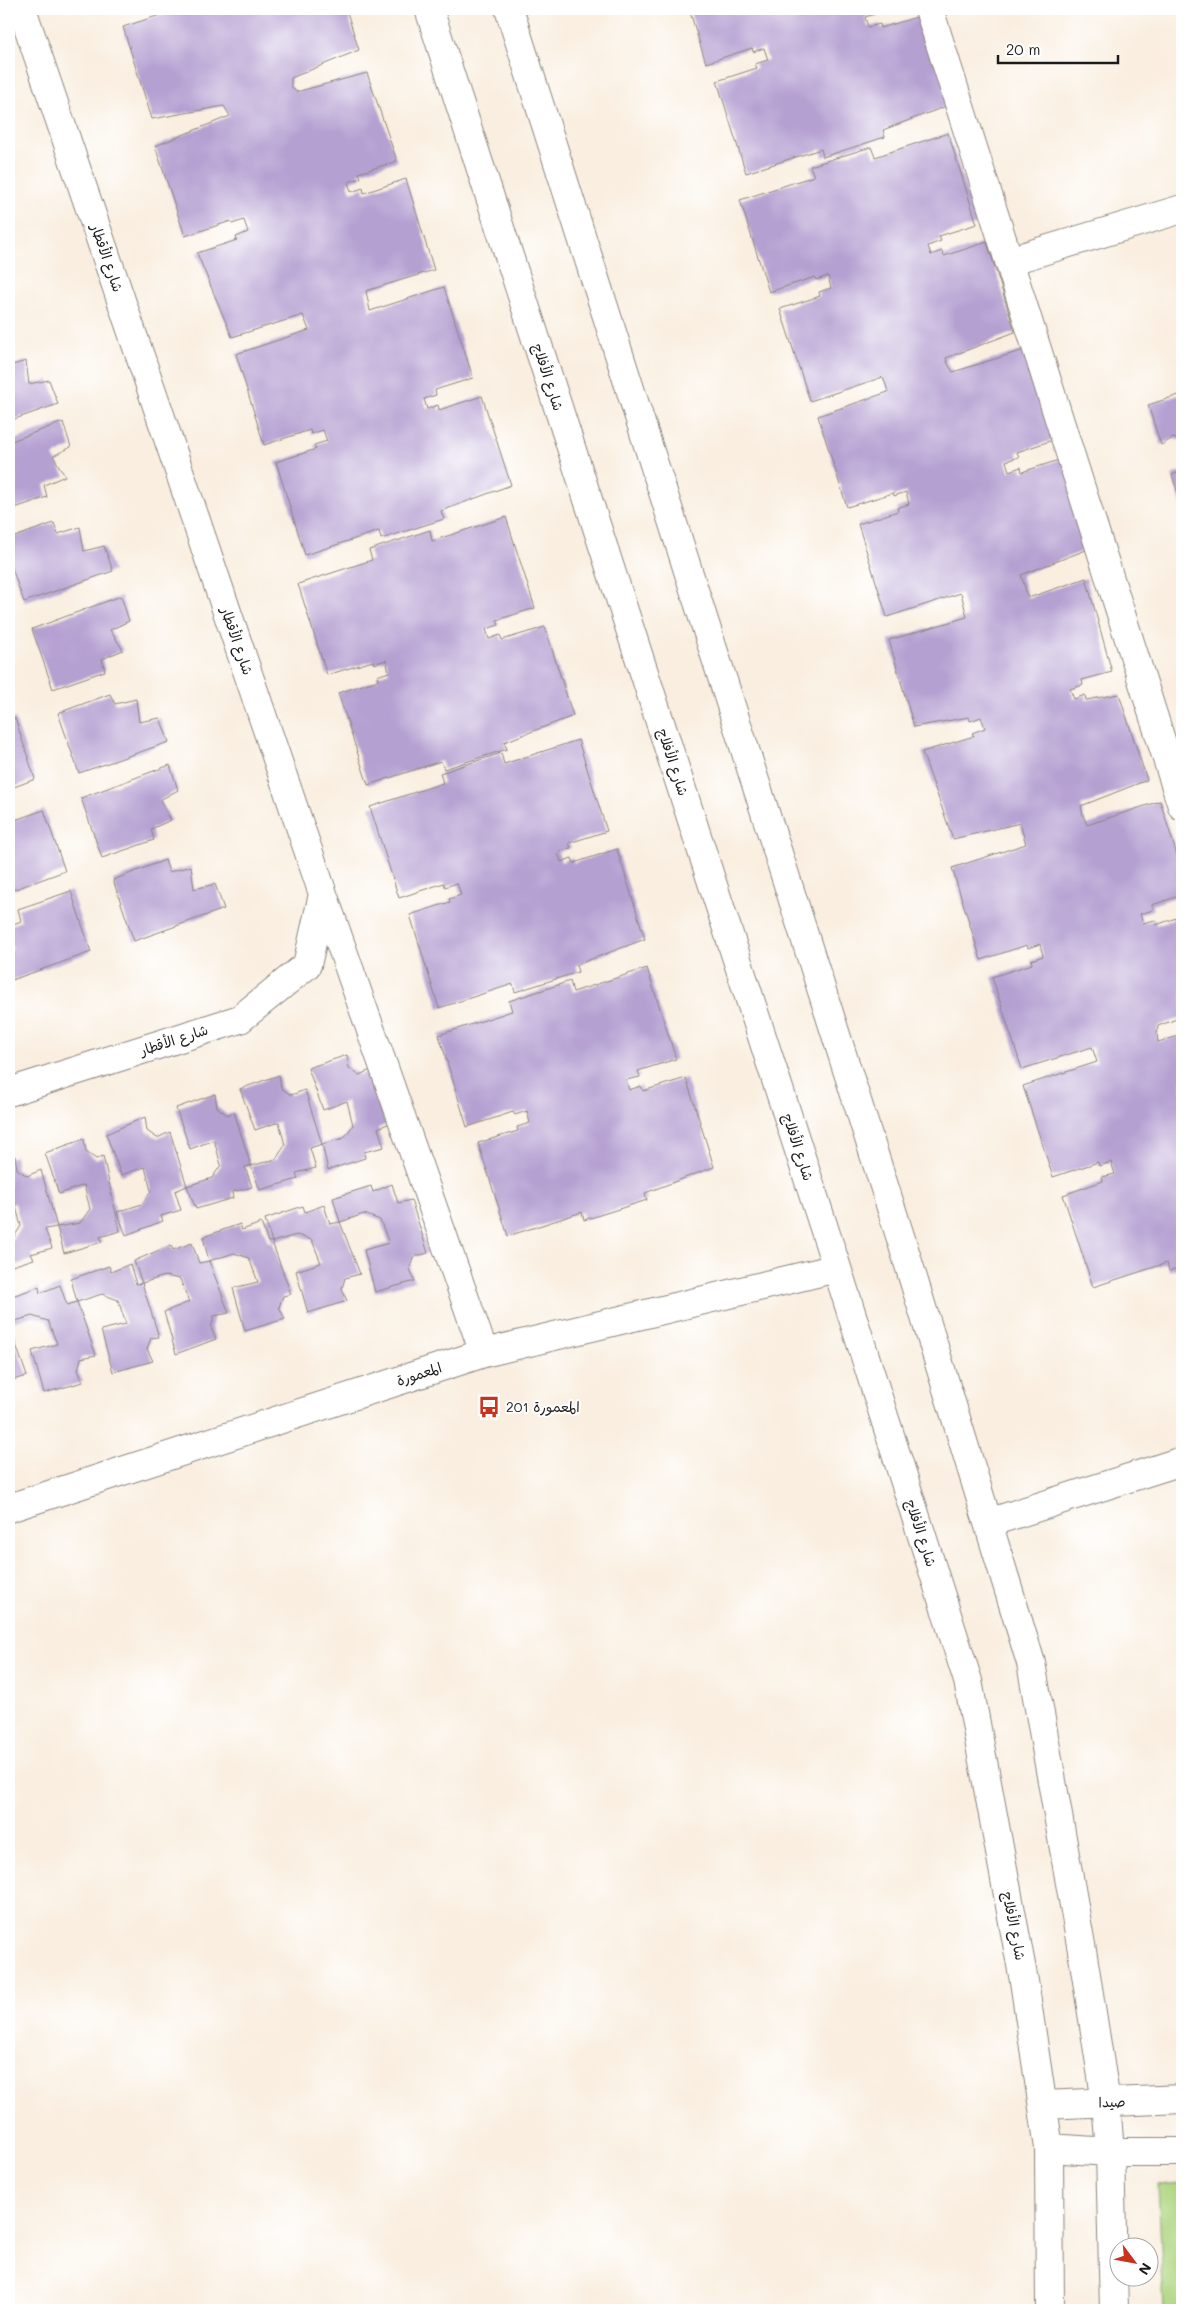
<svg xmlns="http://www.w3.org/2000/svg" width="1191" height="2319" font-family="Mali,'Playpen Sans Arabic',sans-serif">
	<rect width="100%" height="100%" fill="#fff"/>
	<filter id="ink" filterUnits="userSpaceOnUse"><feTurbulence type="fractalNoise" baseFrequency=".02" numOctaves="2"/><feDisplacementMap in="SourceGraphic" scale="10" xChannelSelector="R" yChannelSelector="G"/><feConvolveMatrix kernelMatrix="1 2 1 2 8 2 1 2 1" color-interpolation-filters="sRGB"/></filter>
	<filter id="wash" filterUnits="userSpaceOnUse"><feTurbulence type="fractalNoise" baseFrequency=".0096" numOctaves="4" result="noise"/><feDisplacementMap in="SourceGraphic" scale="20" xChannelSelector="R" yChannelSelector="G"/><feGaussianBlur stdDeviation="1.12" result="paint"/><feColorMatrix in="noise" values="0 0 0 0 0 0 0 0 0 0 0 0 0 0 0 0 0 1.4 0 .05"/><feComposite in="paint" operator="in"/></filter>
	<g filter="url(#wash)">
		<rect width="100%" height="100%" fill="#f9eedf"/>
		<path fill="#aed580" stroke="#65784e" d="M1182 2184V2310H1164L1158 2186Z"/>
		<g id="blocks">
			<path fill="#b5a0d2" d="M166 9H346L359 50 291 78V86L296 92 367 73 397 161 359 173 361 178 348 182 351 192 363 188 364 193 406 179 434 270 366 291 370 311 444 287 473 378 435 390 436 395 424 399 427 409 438 405 439 410 482 396 511 485 441 511 444 519 381 539 379 531 305 555 276 462 316 449 314 445 327 441 323 430 311 434 310 430 264 445 236 354 309 330 303 315 232 337 197 253 237 240 236 237 248 232 244 220 232 224 231 221 185 236 155 146 230 116 224 106 152 119 123 27 163 14 162 10Z
				M689 9H876L878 13 865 17 868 27 880 24 881 28 923 15 952 104 883 130 885 137 823 157 821 149 746 173 717 81 757 68 755 64 768 60 764 48 753 52 752 48 706 63Z
				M948 133 977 224 939 236 941 241 928 246 931 255 942 251 944 256 987 242 1015 332 946 358 948 364 953 372 1027 349 1056 439 1017 452 1019 457 1006 461 1009 471 1021 467 1022 472 1065 458 1094 547 1021 575 1028 598 1086 578 1112 672 1082 680 1083 685 1070 689 1074 699 1085 695 1086 700 1119 694 1147 780 1081 806 1083 815 1087 825 1160 801 1182 871V895L1152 905 1153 910 1140 914 1143 923 1155 920 1156 925 1182 916V1017L1158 1026 1157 1033 1158 1042 1182 1035V1267L1169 1271 1167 1263 1093 1287 1063 1195 1103 1181 1102 1177 1115 1174 1111 1162 1099 1166 1098 1162 1053 1177 1023 1086 1097 1062 1092 1047 1022 1069 992 977 1032 964 1031 960 1043 956 1040 944 1028 948 1027 945 981 960 952 868 1026 844 1023 834 1020 823 953 839 922 752 974 736 972 733 985 728 981 717 970 721 969 717 914 727 889 640 967 617 961 593 887 617 858 524 898 511 897 508 909 504 906 492 894 496 893 493 847 507 818 416 888 392 886 385 883 377 810 401 780 309 820 296 819 292 831 288 828 276 816 280 815 277 769 292 740 200 814 176 810 166 871 147 875 157Z
				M9 265 13 277 9 279Z
				M26 361 29 384 49 380 58 404 9 421V366Z
				M1182 394V441L1173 438 1161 445 1148 405Z
				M63 422 71 447 53 456 65 476 44 485 47 497 9 510V442Z
				M1182 471V506L1172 475Z
				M506 517 535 608 497 620 499 625 486 629 489 639 500 635 502 640 545 627 573 716 504 742 507 749 444 769 441 761 368 785 338 693 378 680 377 676 389 672 386 660 374 664 373 661 327 675 298 584 372 560 369 550 430 530 432 541Z
				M54 523 58 534 80 527 84 551 104 546 113 571 24 602 9 560V539Z
				M121 596 129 621 110 630 123 650 102 659 105 671 53 689 32 629Z
				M110 694 115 704 136 699 139 722 160 718 169 742 79 773 58 713Z
				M15 718 35 779 9 789V720Z
				M578 740 607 831 569 843 571 848 558 852 561 862 572 858 574 863 617 849 645 939 576 965 578 972 515 992 513 984 439 1008 410 915 450 902 449 899 461 895 457 883 445 887 444 883 399 898 370 807 443 783 440 773 501 753 504 764Z
				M170 765 178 790 160 800 171 820 151 829 154 840 102 858 81 798Z
				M44 810 65 871 13 890 9 878V822Z
				M165 860 169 872 191 866 194 889 215 884 224 909 134 941 113 880Z
				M71 891 91 952 9 981V951L13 949 9 943V926L21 921 18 909Z
				M647 968 676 1059 638 1071 640 1077 626 1080 629 1090 641 1086 643 1091 686 1078 714 1167 645 1193 647 1200 584 1220 582 1212 508 1236 478 1143 518 1131 517 1127 530 1123 527 1111 515 1115 513 1112 467 1127 439 1035 512 1011 509 1001 570 981 573 992Z
				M347 1055 349 1068 359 1075 373 1069 390 1123 378 1128 384 1147 364 1152 365 1158 328 1170 322 1144 344 1138 353 1125 347 1101 323 1110 308 1068Z
				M279 1075 281 1088 291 1095 305 1090 322 1144 310 1148 316 1168 296 1173 298 1179 260 1190 251 1166 276 1159 285 1145 279 1122 255 1130 240 1089Z
				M215 1094 217 1107 227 1115 234 1112 251 1166 245 1167 252 1187 232 1192 233 1198 196 1209 187 1186 212 1178 221 1165 214 1140 190 1149 176 1108Z
				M145 1117 147 1131 157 1138 170 1132 187 1186 175 1191 181 1210 161 1216 163 1221 126 1235 117 1212 142 1204 151 1191 145 1167 121 1175 106 1134Z
				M84 1139 86 1152 96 1159 103 1156 120 1231 100 1237 102 1242 64 1253 57 1227 80 1223 90 1209 84 1185 59 1194 45 1153Z
				M15 1156 17 1169 27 1176 41 1170 57 1227 45 1229 52 1248 31 1254 34 1259 9 1267V1241L12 1240 21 1226 15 1203 9 1205V1158Z
				M392 1184 398 1203 411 1200 428 1253 413 1257 410 1269 415 1281 375 1292 364 1250 389 1243 380 1220 364 1214 340 1222 360 1274 345 1278 342 1289 347 1301 308 1313 296 1271 321 1263 312 1240 297 1235 272 1242 265 1219 303 1206 305 1212 324 1205 330 1224 340 1222 333 1198 371 1186 373 1192Z
				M261 1223 268 1242H272L291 1294 283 1296 279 1307 285 1319 245 1331 233 1288 258 1282 249 1258 234 1253 209 1261 203 1237 240 1224 242 1230Z
				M192 1243 199 1263 209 1261 229 1313 214 1316 211 1328 216 1339 176 1354 164 1312 189 1302 180 1279 165 1276 142 1283 134 1261 171 1245 173 1250Z
				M130 1264 136 1284 142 1283 159 1337 151 1338 147 1349 153 1361 113 1372 101 1330 126 1324 118 1300 102 1294 77 1302 71 1279 109 1266 111 1272Z
				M60 1285 67 1305 77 1302 96 1355 81 1358 78 1370 83 1382 44 1393 32 1351 57 1344 48 1321 32 1316 9 1323V1297L39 1287 40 1293Z
				M9 1325 27 1376 12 1380 9 1388Z
				M9 1393 14 1404 9 1405Z"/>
		</g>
	</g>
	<g filter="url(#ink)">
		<use href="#blocks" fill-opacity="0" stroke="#8a857e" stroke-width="1"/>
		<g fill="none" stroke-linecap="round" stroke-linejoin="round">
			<g stroke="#8a857e" stroke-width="30">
				<path id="minor" d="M429 9 837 1268 968 1681 1024 1981 1049 2148 1050 2310
					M509 9 901 1239 1031 1663 1084 1962 1106 2102 1110 2152 1114 2310
					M929 9 1182 806
					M1009 261 1182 209
					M323 894 484 1353
					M9 1092 240 1019 307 965 323 894 22 9
					M9 1508 484 1353 837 1268
					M988 1523 1182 1461
					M1043 2105 1182 2099
					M1049 2148 1110 2152H1182"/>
			</g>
			<use href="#minor" stroke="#fff" stroke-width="28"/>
		</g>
	</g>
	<defs>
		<g id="bus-bare" transform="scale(1.725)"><path d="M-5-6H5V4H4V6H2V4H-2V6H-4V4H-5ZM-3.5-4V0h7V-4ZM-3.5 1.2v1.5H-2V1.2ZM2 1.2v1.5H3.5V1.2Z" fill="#c8321e" stroke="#fff" stroke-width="2.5" paint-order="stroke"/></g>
	</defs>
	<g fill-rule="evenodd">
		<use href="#bus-bare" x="489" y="1407"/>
	</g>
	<g text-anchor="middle" stroke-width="4" stroke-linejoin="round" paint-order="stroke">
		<g font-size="14" fill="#1c1c1c" stroke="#fff">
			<text transform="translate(107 258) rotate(71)" y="5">شارع الأقطار</text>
			<text transform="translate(548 377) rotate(72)" y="5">شارع الأفلاج</text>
			<text transform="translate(237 641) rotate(71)" y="5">شارع الأقطار</text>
			<text transform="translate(673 762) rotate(72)" y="5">شارع الأفلاج</text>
			<text transform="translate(174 1040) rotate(-18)" y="5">شارع الأقطار</text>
			<text transform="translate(798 1147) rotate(72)" y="5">شارع الأفلاج</text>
			<text transform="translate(419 1374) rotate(-18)" y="5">المعمورة</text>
			<text transform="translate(921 1533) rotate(72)" y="5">شارع الأفلاج</text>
			<text transform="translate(1014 1926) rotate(79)" y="5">شارع الأفلاج</text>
			<text transform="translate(1112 2102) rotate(-2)" y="5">صيدا</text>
		</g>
		<g font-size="14" fill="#1c1c1c" stroke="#fff" text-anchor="start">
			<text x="506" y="1412">المعمورة 201</text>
		</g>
	</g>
	<rect width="1191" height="2319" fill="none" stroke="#fff" stroke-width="30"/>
	<g transform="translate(1134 2262) rotate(122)"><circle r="24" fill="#ffffff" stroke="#a4a4a4"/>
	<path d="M0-4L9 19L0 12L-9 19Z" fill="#c8321e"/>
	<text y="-8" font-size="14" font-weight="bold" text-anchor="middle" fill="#1c1c1c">N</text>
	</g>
	<path d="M998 55v8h120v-8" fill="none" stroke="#1c1c1c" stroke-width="2.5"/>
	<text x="1006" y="55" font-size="15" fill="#1c1c1c" stroke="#ffffff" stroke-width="4" paint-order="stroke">20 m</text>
</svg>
